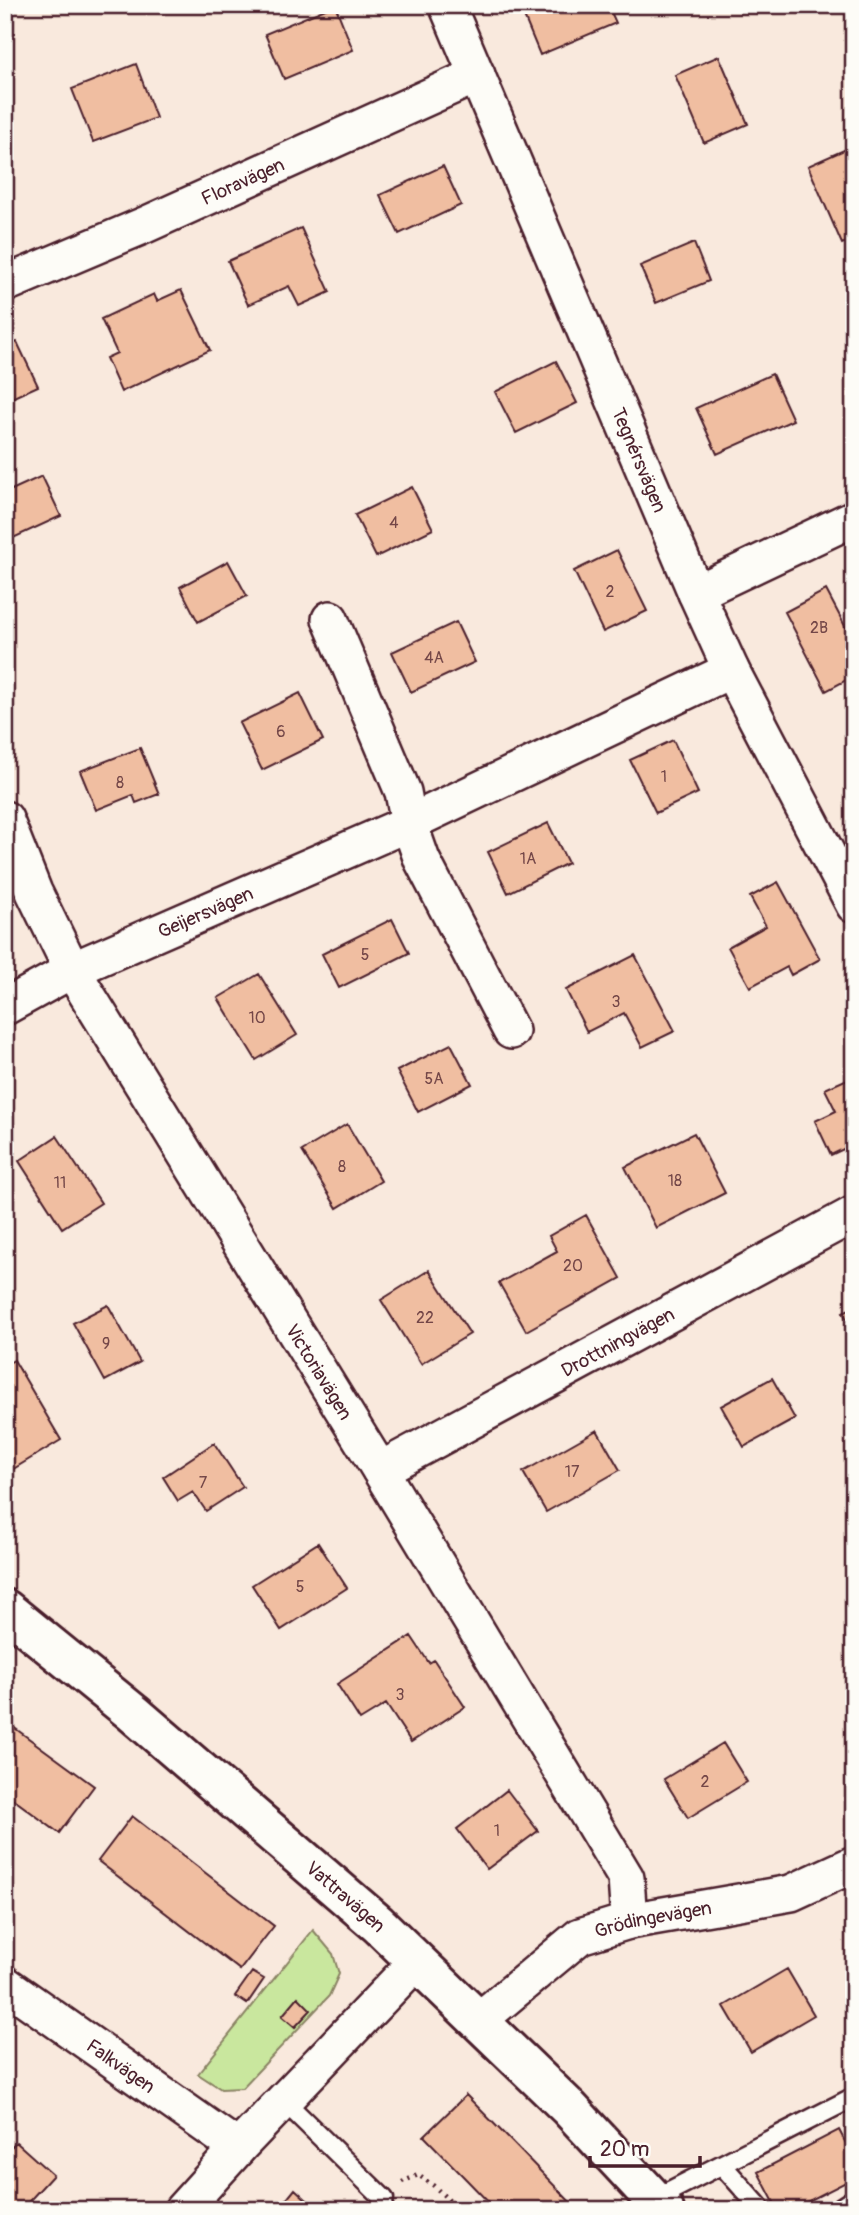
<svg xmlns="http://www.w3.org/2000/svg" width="859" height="2215" font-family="Pangolin,sans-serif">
	<rect width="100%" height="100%" fill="#f9e9dd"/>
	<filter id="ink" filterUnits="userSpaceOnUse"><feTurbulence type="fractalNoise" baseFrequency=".0143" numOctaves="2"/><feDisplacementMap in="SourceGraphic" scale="14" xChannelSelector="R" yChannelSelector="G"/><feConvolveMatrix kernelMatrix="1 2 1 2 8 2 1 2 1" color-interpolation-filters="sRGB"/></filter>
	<g filter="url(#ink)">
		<path fill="#c9e79e" stroke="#8a8364" stroke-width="2" d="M313 1930 333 1954 339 1974 329 1996 242 2088 221 2089 198 2074Z"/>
		<path fill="#f0bea1" stroke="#4a1f2b" stroke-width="2" d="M335 5 353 50 284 79 265 34Z
			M544 5H608L616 23 540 55 523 14Z
			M719 56 748 124 704 143 675 75Z
			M136 64 156 118 93 142 72 89Z
			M853 146 854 239 842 244 808 166Z
			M443 166 461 205 399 234 380 195Z
			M5 195 13 214 5 217Z
			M301 228 330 292 299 306 289 286 248 305 228 261Z
			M694 243 709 281 656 303 640 266Z
			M181 290 210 350 121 392 106 358 117 353 101 319 154 294 157 301Z
			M17 342 38 386 5 401V347Z
			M556 361 577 403 516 433 495 392Z
			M772 374 793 420 717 454 696 408Z
			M42 476 61 516 11 539 5 527V493Z
			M412 487 433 529 376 557 355 515Z
			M617 550 647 611 603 632 574 571Z
			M228 561 247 596 198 622 180 587Z
			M826 590 854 643V676L826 691 785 612Z
			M456 622 475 662 411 692 392 652Z
			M300 693 323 740 262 770 239 723Z
			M673 740 698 793 656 813 630 760Z
			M140 748 159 794 136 803 133 795 96 810 80 771Z
			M548 823 568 863 508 893 488 852Z
			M778 882 820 959 791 975 787 967 750 987 728 947 766 926 750 897Z
			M392 919 409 953 339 988 322 954Z
			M635 955 675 1031 642 1047 624 1013 587 1032 566 990Z
			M259 974 297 1035 256 1060 218 998Z
			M451 1044 472 1084 418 1112 397 1071Z
			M854 1076V1144L831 1155 815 1121 836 1111 825 1089Z
			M347 1124 381 1181 337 1208 302 1151Z
			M694 1133 725 1193 656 1228 625 1167Z
			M57 1136 101 1203 62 1228 19 1161Z
			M586 1215 621 1278 526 1331 499 1283 557 1251 549 1236Z
			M429 1270 470 1334 421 1364 381 1300Z
			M108 1305 140 1362 105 1381 73 1323Z
			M854 1307V1333L843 1312Z
			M14 1360 61 1440 5 1474V1365Z
			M772 1378 795 1419 744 1447 721 1406Z
			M597 1430 620 1470 546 1512 523 1472Z
			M214 1443 243 1487 206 1511 193 1492 178 1501 163 1477Z
			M318 1543 347 1588 281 1630 252 1585Z
			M411 1636 429 1663 434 1660 465 1707 411 1742 386 1704 360 1720 337 1684Z
			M5 1721 94 1786 59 1833 5 1793Z
			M723 1743 747 1782 688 1818 664 1779Z
			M507 1790 538 1831 487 1869 457 1829Z
			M132 1816 274 1926 240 1970 98 1861Z
			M787 1969 814 2015 751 2052 724 2006Z
			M252 1972 264 1979 247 2004 235 1996Z
			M298 1997 311 2010 295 2027 282 2016Z
			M466 2095 513 2143 578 2210H496L424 2136Z
			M839 2130 854 2159V2178L791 2210H778L758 2172Z
			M16 2142 53 2175 21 2210H5V2153Z
			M295 2189 318 2210H278Z"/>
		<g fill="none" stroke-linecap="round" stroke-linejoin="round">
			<g stroke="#4a1f2b" stroke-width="23">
				<path id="lane" d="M283 2100 384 2199
					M722 2165 762 2210
					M654 2199 854 2097
					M837 2210 854 2199"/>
			</g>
			<g stroke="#4a1f2b" stroke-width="40">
				<g id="street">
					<path id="s1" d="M447 5 696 593 731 670 854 905"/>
					<path id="s2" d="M5 284 145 225 477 75"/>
					<path d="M696 593 854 518"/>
					<path d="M330 619 403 792 409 823 422 860 511 1031"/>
					<path id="s3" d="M5 819 34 892 72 970 380 1470 626 1878 629 1921"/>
					<path id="s4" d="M5 1007 72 970 409 823 731 670"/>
					<path id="s5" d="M380 1470 854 1214"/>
					<path id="s6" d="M5 1984 238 2148"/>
					<path id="s7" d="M478 2021 580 1936 629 1921 791 1893 854 1864"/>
					<path d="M182 2210 238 2148 416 1962"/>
				</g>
			</g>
			<g stroke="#4a1f2b" stroke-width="44">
				<g id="secondary">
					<path id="s8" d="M5 1609 133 1713 378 1924 569 2108 664 2210"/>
				</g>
			</g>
			<path stroke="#4a1f2b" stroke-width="4.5" stroke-dasharray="2 5" stroke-linecap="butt" d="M402 2182 418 2175 434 2186 459 2210"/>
			<use href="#lane" stroke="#fdfcf7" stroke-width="18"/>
			<use href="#street" stroke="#fdfcf7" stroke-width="35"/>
			<use href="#secondary" stroke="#fdfcf7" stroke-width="38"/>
		</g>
	</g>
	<g text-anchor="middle" stroke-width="6" stroke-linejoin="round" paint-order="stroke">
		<g font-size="16" fill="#744748">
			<text x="394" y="528">4</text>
			<text x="610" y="597">2</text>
			<text x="819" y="633">2B</text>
			<text x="434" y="663">4A</text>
			<text x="281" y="737">6</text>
			<text x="664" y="782">1</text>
			<text x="120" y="788">8</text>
			<text x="528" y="864">1A</text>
			<text x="365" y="960">5</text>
			<text x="616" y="1007">3</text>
			<text x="257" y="1023">10</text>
			<text x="434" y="1084">5A</text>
			<text x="342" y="1172">8</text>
			<text x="675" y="1186">18</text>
			<text x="60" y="1188">11</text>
			<text x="573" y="1271">20</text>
			<text x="425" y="1323">22</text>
			<text x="106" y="1349">9</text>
			<text x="572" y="1477">17</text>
			<text x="203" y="1488">7</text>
			<text x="300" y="1592">5</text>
			<text x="400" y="1700">3</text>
			<text x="705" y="1787">2</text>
			<text x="497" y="1836">1</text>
		</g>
		<g font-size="19" fill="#4a1f2b" stroke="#fdfcf7">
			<text dy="7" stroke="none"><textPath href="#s2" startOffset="259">Floravägen</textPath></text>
			<text dy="7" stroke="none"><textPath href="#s1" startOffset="494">Tegnérsvägen</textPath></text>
			<text dy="7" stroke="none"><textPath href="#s4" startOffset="222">Geijersvägen</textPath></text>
			<text dy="7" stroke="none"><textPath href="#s5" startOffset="270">Drottningvägen</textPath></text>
			<text dy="7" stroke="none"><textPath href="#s3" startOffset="637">Victoriavägen</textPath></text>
			<text dy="7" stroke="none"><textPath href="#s8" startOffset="446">Vattravägen</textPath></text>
			<text dy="7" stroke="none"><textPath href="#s7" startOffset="208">Grödingevägen</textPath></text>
			<text dy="7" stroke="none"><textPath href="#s6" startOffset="142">Falkvägen</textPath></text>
		</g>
	</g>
	<rect width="859" height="2215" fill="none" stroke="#fdfcf7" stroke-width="28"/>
	<rect x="14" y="14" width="831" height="2187" fill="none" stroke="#4a1f2b" stroke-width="2.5" filter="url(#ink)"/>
	<path d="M590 2156v10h110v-10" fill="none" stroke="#4a1f2b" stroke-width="3.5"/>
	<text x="600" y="2156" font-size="21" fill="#4a1f2b" stroke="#fdfcf7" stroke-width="5" paint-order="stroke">20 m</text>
</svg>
